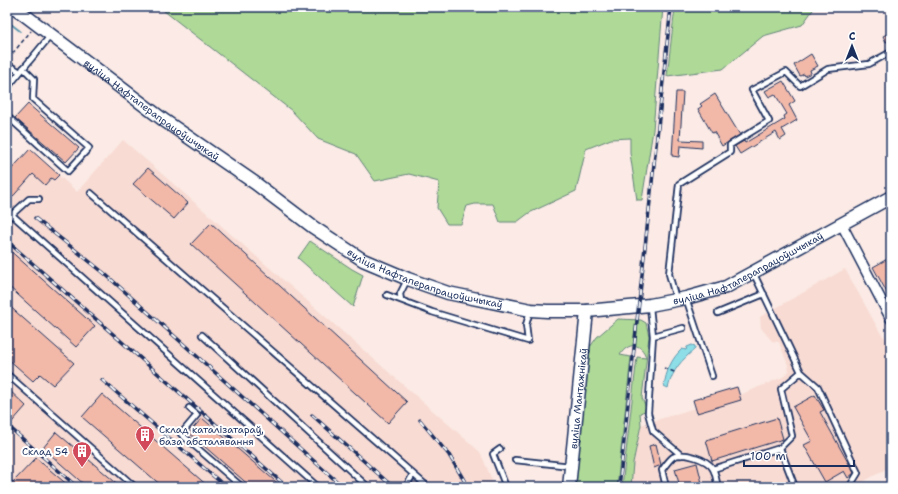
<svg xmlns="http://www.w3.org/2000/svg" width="898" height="494" font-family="'Shantell Sans',sans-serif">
	<rect width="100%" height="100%" fill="#fbeae5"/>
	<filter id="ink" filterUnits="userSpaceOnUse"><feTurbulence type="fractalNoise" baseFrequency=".025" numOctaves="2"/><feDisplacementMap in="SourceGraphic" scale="8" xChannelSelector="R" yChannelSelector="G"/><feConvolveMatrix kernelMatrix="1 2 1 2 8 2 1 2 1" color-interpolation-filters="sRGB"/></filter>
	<g filter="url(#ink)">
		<path fill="#f8dbd3" d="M123 140 480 452 495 487H7V174L30 149 77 192Z
			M845 269 881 334 891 344V466L861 483 858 487H631L633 463 641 425 695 408 693 400 737 387 740 395 783 377 789 371 788 365 779 342 772 341 761 328 760 317Z"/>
		<path fill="#aed997" stroke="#64847a" d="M159 7H663L653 130 642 200H637L630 153V138L611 139 586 149 576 191 529 213 517 222H500L493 204H475L467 206 461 224H447L437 208 439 182 409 174 375 181 356 154 318 139 292 111Z
			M675 7H815L802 25 763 36 723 69 667 76Z
			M310 241 352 269 363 275 353 307 298 258Z
			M618 319 641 320 646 323 649 336 642 398 647 410 640 413 641 425 633 463 631 487H622L637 357 646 358C642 342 628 342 620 355L631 357 617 487H574L590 347 597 337Z"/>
		<path fill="#8ddee7" stroke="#5f98b0" d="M692 345 695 346V349C681 361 673 369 668 388L664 386C666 372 671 359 682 349L686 350 687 347Z"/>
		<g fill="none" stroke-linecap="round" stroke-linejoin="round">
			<path stroke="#5f98b0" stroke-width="2" d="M7 21 20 31"/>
		</g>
		<path fill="#f2b9a9" stroke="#1b2f5e" d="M891 32V40L886 42 883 36Z
			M811 54 818 66 810 70 811 73 805 76 804 74 800 76 794 65Z
			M783 81 795 101 789 105 797 120 782 129 786 136 780 140 776 132 740 154 735 146 744 141 745 143 785 119 784 116 787 114 775 94 769 97 765 91Z
			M676 92H683L680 140 702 141V148L680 146 679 157 672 156Z
			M715 94 740 135 722 146 714 132 712 133 698 109 702 106 700 104Z
			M28 104 79 148 66 162 15 118Z
			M30 149 59 175 54 180 51 178 45 185 33 174 7 203V174Z
			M148 168 188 203 174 219 133 184Z
			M211 223 407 402 388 423 191 244Z
			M7 248 95 326 76 347 7 285Z
			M891 257V300L873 267Z
			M7 304 74 363 53 385 40 374 33 381 7 358Z
			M737 387 741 400 697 413 693 400Z
			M7 388 26 406 12 422 7 418Z
			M102 394 209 487H163L82 417Z
			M815 395 824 410 820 412 854 473 848 478 844 471 825 482 804 445 812 441 793 407Z
			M202 418 282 487H251L189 433Z
			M777 418 783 439 712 461 706 440Z
			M56 432 121 487H87L43 448Z
			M656 444 661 465 654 468 649 446Z
			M36 458 70 487H7V477L13 482Z
			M697 463 703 487H680L675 469Z"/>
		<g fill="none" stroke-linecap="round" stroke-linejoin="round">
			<g stroke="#1b2f5e" stroke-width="8">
				<path id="lane" d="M7 64 20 72
					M7 88 51 35
					M7 116 68 171 89 148 33 99 34 79 23 68
					M91 193 428 487
					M11 214 318 487
					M7 219 29 199H39
					M753 272 801 372 818 387 858 473 850 486 847 487
					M387 295 432 312 528 341 526 325 530 311
					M686 298 712 376
					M676 299 669 274 679 184 730 152V145L769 121 752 90 786 72 800 86 828 69 869 64 891 52
					M401 300 400 294 407 280
					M650 307 653 336 648 413 653 431 681 455
					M718 313 764 294
					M202 335 368 487
					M653 336 683 328
					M7 374 135 487
					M189 408 197 415 181 434 242 487
					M780 448 795 487
					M500 449 493 454 506 487
					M515 460 571 466
					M713 469 780 448 792 436 781 389 801 372
					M406 487 413 474
					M666 487 662 470C665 466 669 460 673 457 682 451 708 459 713 469 716 474 716 481 718 487"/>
			</g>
			<g stroke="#1b2f5e" stroke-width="12">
				<path id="street" d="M842 225 891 319"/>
			</g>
			<g stroke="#1b2f5e" stroke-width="15">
				<g id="secondary">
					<path id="s1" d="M14 7 165 121 255 183 313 227 363 260 408 279 448 293 531 310 547 311H587L650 305 686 298 726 287 891 197"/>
					<path id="s2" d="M569 487 587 311"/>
				</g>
			</g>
			<path stroke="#1b2f5e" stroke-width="1.5" stroke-dasharray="4 3" stroke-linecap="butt" d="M8 59 31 31
				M664 368 677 373"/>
			<use href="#lane" stroke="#fff" stroke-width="4.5"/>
			<use href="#street" stroke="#fff" stroke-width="9"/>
			<use href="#secondary" stroke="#fff" stroke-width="12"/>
			<g stroke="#1b2f5e" stroke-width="3.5">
				<path id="rail" d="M35 218 104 273 343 487
					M7 241 287 487
					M102 380 226 487
					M312 415 393 487
					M420 420 449 455 468 487
					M7 425 77 487
					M619 487 671 7"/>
			</g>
			<use href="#rail" stroke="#fff" stroke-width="2" stroke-dasharray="6" stroke-linecap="butt"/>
		</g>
	</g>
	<defs>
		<g id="building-pin" transform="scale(1)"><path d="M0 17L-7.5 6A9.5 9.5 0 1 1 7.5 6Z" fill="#d1495b" stroke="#fff"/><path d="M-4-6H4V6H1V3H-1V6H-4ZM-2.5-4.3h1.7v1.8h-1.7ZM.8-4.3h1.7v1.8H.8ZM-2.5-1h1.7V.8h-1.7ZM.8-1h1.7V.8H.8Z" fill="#fff"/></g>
	</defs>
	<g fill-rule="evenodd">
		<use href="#building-pin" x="145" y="435"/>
		<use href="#building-pin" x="82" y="451"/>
	</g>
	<g text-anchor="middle" stroke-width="4" stroke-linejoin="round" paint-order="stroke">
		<g font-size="10" fill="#1b2f5e" stroke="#fff">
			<text dy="4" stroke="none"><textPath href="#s1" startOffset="172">вуліца Нафтаперапрацоўшчыкаў</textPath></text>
			<text dy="4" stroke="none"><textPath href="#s1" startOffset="832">вуліца Нафтаперапрацоўшчыкаў</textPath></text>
			<text dy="4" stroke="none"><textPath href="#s1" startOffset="496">вуліца Нафтаперапрацоўшчыкаў</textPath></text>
			<text dy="4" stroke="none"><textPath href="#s2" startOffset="89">вуліца Мантажнікаў</textPath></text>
		</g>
		<g font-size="10" fill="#1b2f5e" stroke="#fff" text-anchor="start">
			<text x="159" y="433">Склад каталізатараў,<tspan x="159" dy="12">база абсталявання</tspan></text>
			<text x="68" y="455" text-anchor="end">Склад 54</text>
		</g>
	</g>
	<rect width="898" height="494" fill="none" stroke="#fff" stroke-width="24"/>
	<rect x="12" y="12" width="874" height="470" fill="none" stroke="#1b2f5e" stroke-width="1.5" filter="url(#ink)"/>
	<g transform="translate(852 46)" stroke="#ffffff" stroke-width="3" paint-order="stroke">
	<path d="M0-3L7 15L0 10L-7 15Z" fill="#1b2f5e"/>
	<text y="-6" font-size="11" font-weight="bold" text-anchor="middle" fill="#1b2f5e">С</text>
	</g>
	<path d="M744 460v6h110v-6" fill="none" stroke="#1b2f5e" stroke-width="2"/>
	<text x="750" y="460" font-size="12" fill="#1b2f5e" stroke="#ffffff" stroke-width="3" paint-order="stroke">100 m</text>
</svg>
